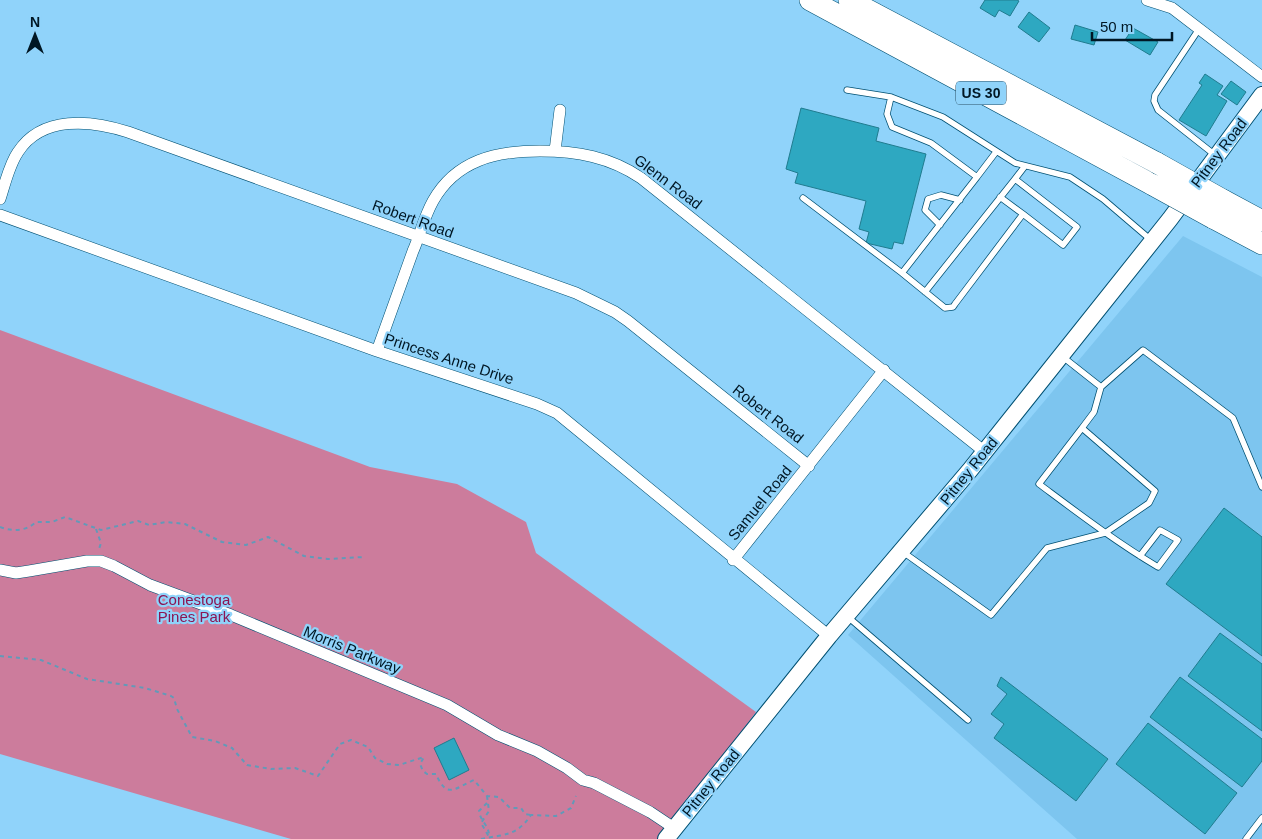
<svg xmlns="http://www.w3.org/2000/svg" width="1262" height="839" font-family="Arial,sans-serif">
	<rect width="100%" height="100%" fill="#90d3fa"/>
	<path fill="#7dc5ef" d="M1183 236 1262 277V839H1077L848 635Z"/>
	<path fill="#cc7c9c" d="M0 330 370 467 457 484 526 522 536 553 756 712 661 839H291L0 754Z"/>
	<path fill="#2ea8c1" stroke="#207c8f" d="M985 0H1017L1019 1 1010 16 999 10 995 17 980 8Z
		M1029 12 1050 28 1039 42 1018 27Z
		M1075 25 1098 32 1094 45 1071 39Z
		M1133 28 1158 42 1150 55 1125 40Z
		M1205 74 1223 86 1217 95 1227 101 1206 136 1179 120 1202 85 1199 83Z
		M1231 81 1246 92 1237 105 1221 94Z
		M801 108 879 128 876 141 926 154 903 244 894 242 892 249 866 243 869 232 859 229 866 201 795 183 798 173 786 169Z
		M1224 508 1262 537V656L1166 584Z
		M1220 633 1262 664V731L1188 676Z
		M1001 677 1108 759 1076 801 994 738 1004 724 991 714 1007 694 997 686Z
		M1180 677 1262 739V761L1242 787 1150 717Z
		M1148 723 1237 793 1205 834 1116 764Z
		M454 738 469 770 449 780 434 748Z"/>
	<g fill="none" stroke-linecap="round" stroke-linejoin="round">
		<g stroke="#005072" stroke-width="7">
			<path id="service" d="M1199 29 1155 95 1154 101 1158 110 1215 155
				M847 90 891 97
				M977 177 996 152
				M1015 179 1025 166
				M1000 197 1023 214
				M803 198 902 273
				M940 225 925 210 928 199 941 195 960 200
				M925 292 1015 179 1077 227 1063 245 1023 214 955 304 953 307 945 308 902 273 977 177 931 143 892 127 887 114 891 97 943 117 1015 163 1070 177 1103 199 1151 240
				M1063 357 1101 387
				M1082 428 1039 484C1078 513 1116 542 1158 567L1178 540 1160 530 1140 556
				M903 552 991 615 1047 548 1105 533 1149 503 1155 491 1082 428 1094 412 1101 387 1143 350 1233 418 1262 487
				M848 617 968 720
				M1246 839 1262 818"/>
		</g>
		<g stroke="#005072" stroke-width="12">
			<path id="minor" d="M1147 0 1172 8 1262 77
				M555 151 560 110
				M0 199C5 184 9 165 18 152 42 115 91 120 128 132L576 293 615 312 628 321 809 466
				M0 215 377 351 537 404 557 413 829 636
				M377 351C389 318 401 284 413 251 420 235 424 217 433 201 456 160 496 151 540 151 577 151 610 157 641 178L985 452
				M733 560 884 370
				M0 570 16 573 29 571 87 561H101L114 566 150 585 231 615 447 705 498 735 537 751 567 768 583 780 594 783 650 812 674 828"/>
		</g>
		<g stroke="#005072" stroke-width="18">
			<path id="secondary" d="M666 839 829 636 970 470 1170 219 1262 95"/>
		</g>
		<g stroke="#005072" stroke-width="22">
			<path id="motorway" d="M810 0 1153 185
				M849 0 1157 163
				M1223 200 1262 221
				M1213 218 1262 244"/>
		</g>
		<path stroke="#6399b8" stroke-width="2" stroke-dasharray="4 4" stroke-linecap="butt" d="M0 527C13 532 26 531 36 522H52L65 517 101 530 138 521 149 525 166 522 185 524 222 542 246 545 268 537 304 556 328 559 364 557
			M96 529 101 543 99 549
			M0 656 41 660 87 679 145 688 171 696 174 698 177 709 192 737 215 741 232 748 247 765 271 769 295 768 318 776 340 744 351 740 368 747 375 758 387 764 399 765 424 757 420 764 423 771 427 774H436C447 800 455 788 474 780L487 796 499 797 510 808H521L525 814 531 815
			M487 796 489 811 481 823 489 837
			M487 803 479 811C480 820 488 825 489 834
			M481 839C504 834 516 837 531 815L556 816 571 808 576 796"/>
		<use href="#service" stroke="#fff" stroke-width="5.5"/>
		<use href="#minor" stroke="#fff" stroke-width="11"/>
		<use href="#secondary" stroke="#fff" stroke-width="16"/>
		<use href="#motorway" stroke="#fff" stroke-width="21"/>
		<g stroke="#005072" stroke-width="22" stroke-linecap="butt">
			<path id="motorway-bridge" d="M1157 163 1223 200
				M1153 185 1213 218"/>
		</g>
		<use href="#motorway-bridge" stroke="#fff" stroke-width="21"/>
	</g>
	<g text-anchor="middle" stroke-width="4.5" stroke-linejoin="round" paint-order="stroke">
		<rect fill="#90d3fa" stroke="#2b4f64" stroke-width="1" x="956" y="81.5" width="50" height="23" rx="4"/>
		<g font-size="14" font-weight="bold" fill="#001724">
			<text x="981" y="98">US 30</text>
		</g>
		<g font-size="15" fill="#001724" stroke="#90d3fa">
			<text transform="translate(1219 153) rotate(-53)" y="5">Pitney Road</text>
			<text transform="translate(668 182) rotate(37)" y="5">Glenn Road</text>
			<text transform="translate(413 219) rotate(20)" y="5">Robert Road</text>
			<text transform="translate(449 359) rotate(18)" y="5">Princess Anne Drive</text>
			<text transform="translate(768 414) rotate(38)" y="5">Robert Road</text>
			<text transform="translate(969 471) rotate(-51)" y="5">Pitney Road</text>
			<text transform="translate(760 503) rotate(-51)" y="5">Samuel Road</text>
			<text transform="translate(352 650) rotate(22)" y="5">Morris Parkway</text>
			<text transform="translate(711 783) rotate(-51)" y="5">Pitney Road</text>
		</g>
		<g font-size="15" fill="#8b1553" stroke="#90d3fa">
			<text x="194" y="605">Conestoga<tspan x="194" dy="17">Pines Park</tspan></text>
		</g>
	</g>
	<g transform="translate(35 35)" stroke="#90d3fa" stroke-width="4" paint-order="stroke">
	<path d="M0-4L9 19L0 12L-9 19Z" fill="#001724"/>
	<text y="-8" font-size="14" font-weight="bold" text-anchor="middle" fill="#001724">N</text>
	</g>
	<path d="M1092 32v8h80v-8" fill="none" stroke="#001724" stroke-width="2.5"/>
	<text x="1100" y="32" font-size="15" fill="#001724" stroke="#90d3fa" stroke-width="4" paint-order="stroke">50 m</text>
</svg>
